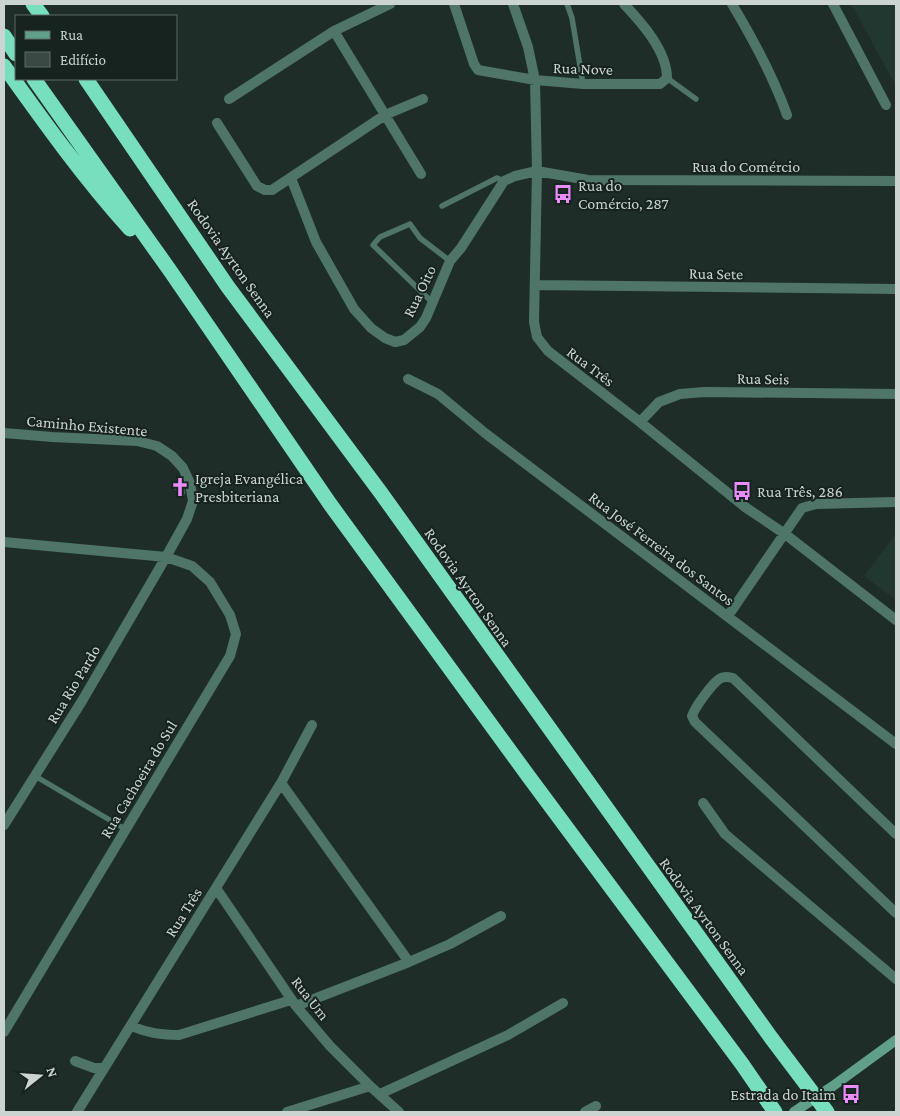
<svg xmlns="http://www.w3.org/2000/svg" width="900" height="1116" font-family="'Crimson Pro',serif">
	<rect width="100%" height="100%" fill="#1f2d28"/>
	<path fill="#213730" d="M851 4H896V86Z
		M896 534V600L864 576Z"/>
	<path fill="#3b4944" stroke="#4f5e59" d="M178 481 183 485 185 493 183 496 174 488Z"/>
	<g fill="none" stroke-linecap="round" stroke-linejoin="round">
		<path stroke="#4e7568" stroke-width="5.5" d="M567 4 572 18 583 84
			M667 78 696 99
			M442 206 497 178 504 181
			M432 302 373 245 380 237 410 224 420 238 450 261
			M35 776 125 829"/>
		<path stroke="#4e7568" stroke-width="10" d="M454 4 474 64 478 70 535 80 583 84H660L667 78C667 51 642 23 624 4
			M513 4 528 47 535 80 537 171 534 322 537 337 548 351 640 422 745 507 785 534 896 620
			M732 4C753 39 773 76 787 115
			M833 4 886 105
			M334 31 421 174
			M229 99 334 31 390 4
			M217 123 257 186 265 190H272L385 115 423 99
			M291 178 316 242 354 309 371 328 385 338 395 342 404 340 420 327 426 318 450 261 461 248 504 181 515 176 537 171 588 180 896 181
			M535 285 896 289
			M408 379 438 394 485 433 896 744
			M640 422 659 402 680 394 704 392 896 394
			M4 433 52 437 137 441 157 446 172 456 183 468 190 483 193 501 187 519 166 557 82 701 4 825
			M4 542 166 557 192 566 210 582 230 615 236 634 230 656 4 1032
			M728 616 802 508 816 504 896 502
			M281 783 409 962
			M703 803 725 834 896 979
			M896 834 733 678C729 677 725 676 721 678 713 682 695 707 692 716L695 722 896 913
			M216 888 296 1006 330 1046 370 1086 399 1112
			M296 1006 409 962 450 944 501 916
			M131 1026C148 1033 161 1035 179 1035L291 1000
			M75 1061 94 1068H104
			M380 1094 508 1035 563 1003
			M77 1112 281 783 312 725
			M287 1112 370 1086
			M585 1112 596 1106"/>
		<path stroke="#60a08b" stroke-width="10" d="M794 1112 833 1086 896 1040"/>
		<path stroke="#78dfbe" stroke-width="15" d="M33 4 42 16
			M4 36 16 54
			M4 66C44 122 84 178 130 229
			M34 79 171 272 330 504 529 777 742 1064 775 1112
			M86 79 228 287 381 493 772 1039"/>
		<path stroke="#78dfbe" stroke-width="15" d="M772 1039 827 1112"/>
	</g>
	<defs>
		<g id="bus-bare" transform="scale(1.5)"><path d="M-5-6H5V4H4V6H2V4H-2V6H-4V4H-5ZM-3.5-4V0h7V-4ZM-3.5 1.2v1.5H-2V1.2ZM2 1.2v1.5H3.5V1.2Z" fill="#ea8dfc" stroke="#16231f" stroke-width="2.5" paint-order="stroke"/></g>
		<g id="church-bare" transform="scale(1.5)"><path d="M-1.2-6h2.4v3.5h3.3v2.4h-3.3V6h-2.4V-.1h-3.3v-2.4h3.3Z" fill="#ea8dfc" stroke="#16231f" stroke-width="2.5" paint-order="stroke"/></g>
	</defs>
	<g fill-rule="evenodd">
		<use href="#bus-bare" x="563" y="194"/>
		<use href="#church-bare" x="180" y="487"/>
		<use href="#bus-bare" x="742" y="491"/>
		<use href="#bus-bare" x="851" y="1094"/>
	</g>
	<g text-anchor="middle" stroke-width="4" stroke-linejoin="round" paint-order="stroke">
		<g font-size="16" fill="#ccd4d1" stroke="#16231f">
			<text transform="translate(583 68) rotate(2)" y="6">Rua Nove</text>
			<text x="746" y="172">Rua do Comércio</text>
			<text transform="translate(232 258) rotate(55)" y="6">Rodovia Ayrton Senna</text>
			<text transform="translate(716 273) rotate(1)" y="6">Rua Sete</text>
			<text transform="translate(419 291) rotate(-64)" y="6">Rua Oito</text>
			<text transform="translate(591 366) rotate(37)" y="6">Rua Três</text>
			<text transform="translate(763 378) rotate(1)" y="6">Rua Seis</text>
			<text transform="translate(87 425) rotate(5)" y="6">Caminho Existente</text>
			<text transform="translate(662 548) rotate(37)" y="6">Rua José Ferreira dos Santos</text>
			<text transform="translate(469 587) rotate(55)" y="6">Rodovia Ayrton Senna</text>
			<text transform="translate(73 684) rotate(-59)" y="6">Rua Rio Pardo</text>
			<text transform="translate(138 779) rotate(-59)" y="6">Rua Cachoeira do Sul</text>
			<text transform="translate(183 912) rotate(-58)" y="6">Rua Três</text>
			<text transform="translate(705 916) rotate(54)" y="6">Rodovia Ayrton Senna</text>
			<text transform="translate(311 998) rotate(52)" y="6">Rua Um</text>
		</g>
		<g font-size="16" fill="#ccd4d1" stroke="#16231f" text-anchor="start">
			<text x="578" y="191">Rua do<tspan x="578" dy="18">Comércio, 287</tspan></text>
			<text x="195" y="484">Igreja Evangélica<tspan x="195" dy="18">Presbiteriana</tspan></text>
			<text x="757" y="497">Rua Três, 286</text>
			<text x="836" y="1100" text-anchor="end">Estrada do Itaim</text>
		</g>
	</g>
	<rect width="900" height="1116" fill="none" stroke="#ccd4d1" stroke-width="10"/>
	<rect x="15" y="15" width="162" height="65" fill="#16231f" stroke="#5f6a66"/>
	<rect x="25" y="31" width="25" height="8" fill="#60a08b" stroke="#5f6a66"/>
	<text x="60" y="40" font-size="15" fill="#ccd4d1">Rua</text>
	<rect x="25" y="52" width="25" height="15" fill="#3b4944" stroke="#5f6a66"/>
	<text x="60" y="65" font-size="15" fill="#ccd4d1">Edifício</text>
	<g transform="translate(40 1076) rotate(73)" stroke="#16231f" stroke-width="4" paint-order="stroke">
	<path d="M0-4L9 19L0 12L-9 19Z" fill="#ccd4d1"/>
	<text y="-8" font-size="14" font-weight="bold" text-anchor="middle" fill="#ccd4d1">N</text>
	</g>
</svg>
